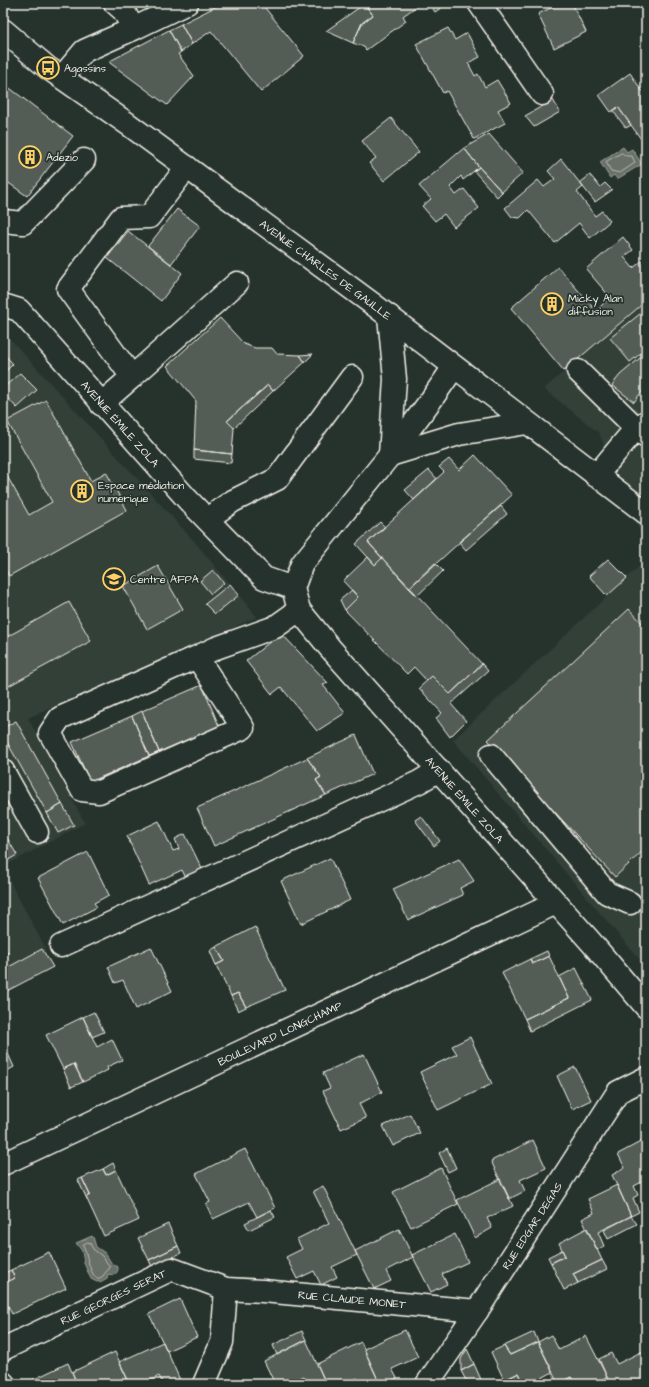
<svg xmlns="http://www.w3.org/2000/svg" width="649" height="1387" font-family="'Architects Daughter',sans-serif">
	<rect width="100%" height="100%" fill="#26332d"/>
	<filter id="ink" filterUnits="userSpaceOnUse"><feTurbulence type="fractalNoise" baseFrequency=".025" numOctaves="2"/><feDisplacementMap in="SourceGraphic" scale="8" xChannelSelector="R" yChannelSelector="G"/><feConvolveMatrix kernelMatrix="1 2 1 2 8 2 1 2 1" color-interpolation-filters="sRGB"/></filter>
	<g filter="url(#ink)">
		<path fill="#333f39" d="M646 299V547L599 433 544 389Z
			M3 331 194 541 257 617 28 718 85 823 3 867Z
			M646 560V967L453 740Z
			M3 869 46 949 3 971Z"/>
		<path fill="#676f68" stroke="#9fa39b" d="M623 147 627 152 632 149 642 164 617 179 614 175 610 178 600 162Z
			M92 1236 93 1237 96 1247 105 1253 112 1264 118 1267C118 1272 117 1273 113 1275L108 1274 107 1278 102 1281 97 1282 91 1279 84 1263 82 1251 76 1243Z"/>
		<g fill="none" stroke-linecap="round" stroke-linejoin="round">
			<path stroke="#bcbdb5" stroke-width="1" d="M622 153 626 156H632L635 163 620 173 611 171 606 162Z
				M88 1242 90 1243 93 1249 102 1256 110 1267 109 1269C105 1271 105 1276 100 1278 90 1281 87 1251 83 1245Z"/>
		</g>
		<path fill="#525c55" stroke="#f4f1e8" d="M223 3H261L304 56 261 92 211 31 192 44 181 24Z
			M364 3H421L403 16 406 21 366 50 364 47 353 43 362 23 373 15Z
			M429 3H448L435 12Z
			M561 3H572L586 32 554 48 538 14Z
			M364 4 373 15 362 23 353 43 326 31Z
			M181 24 192 44 181 52 169 30Z
			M448 28 455 40 467 33 480 57 468 63 475 76 478 74 485 87 497 80 511 103 498 110 505 123 474 139 447 91 443 93 416 44Z
			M169 30 181 52 178 54 194 76 167 105 110 63V61Z
			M630 73 642 91 646 89V146L618 107 611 112 599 95Z
			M3 83 73 136 27 196 3 179Z
			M553 100 560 112 534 127 525 116Z
			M618 107 631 125 626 128 613 111Z
			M391 118 419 152 384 181 369 163 376 158 362 141Z
			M489 134 523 173 502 192 479 167 464 148Z
			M464 148 479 167 463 180 461 176 450 187 456 195 464 189 479 208 454 227 444 214 435 221 422 206 431 199 419 186Z
			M561 159 583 187 577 192 595 216 602 211 610 221 590 238 579 223 555 243 528 210 520 218 512 217 505 208 538 180 544 187 555 179 548 171Z
			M479 167 502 192 497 197 474 171Z
			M590 175 600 187 605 183 612 190 595 202 580 183Z
			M177 209 200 226 171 264 148 246Z
			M128 231 182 273 161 301 107 258Z
			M623 237 633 250 624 257 633 268 642 261 646 266V301L564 371 511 308 558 267 596 311 610 297 586 269Z
			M646 309V349L630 362 610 338Z
			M220 318 244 344 255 348H272L277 354 300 355 305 362 273 391 268 385 227 421 234 428 232 454 194 450 196 401 167 366Z
			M3 353 13 364 3 374Z
			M646 353V386L634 402 612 385 620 375Z
			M313 354 305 362 300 355Z
			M20 373 37 390 17 408 3 393V388Z
			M268 385 273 391 234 428 227 421Z
			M46 400 91 481 106 472 127 510 9 576 3 566V469L29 515 52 502 7 421Z
			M194 450 232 454 231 463 194 459Z
			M475 455 512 495 409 588 368 542 444 472 439 467 449 459 459 470Z
			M429 470 437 479 414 500 405 490Z
			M501 506 507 514 466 550 459 542Z
			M380 522 385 527 368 542 382 558 375 565 356 544Z
			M368 557 375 565 382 558 482 664 450 694 432 676 427 681 414 667 407 674 345 610 358 597 343 581Z
			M608 559 627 578 607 596 589 576Z
			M435 563 443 571 417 596 409 588Z
			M158 566 183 609 147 629 123 586Z
			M213 570 224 583 211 594 200 581Z
			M230 584 239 595 215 614 205 604Z
			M352 590 358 597 345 610 340 600Z
			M69 602 91 641 3 689V639Z
			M629 609 646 627V848L615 877 488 740Z
			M281 633 328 683 323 685 345 713 317 731 281 687 272 694 246 661Z
			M482 664 488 671 451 704 466 721 450 737 436 718 442 713 419 688 432 676 450 694Z
			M202 685 219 726 159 752 142 711Z
			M142 711 159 752 149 756 132 716Z
			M132 716 149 756 90 782 72 742Z
			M16 721 62 804 47 813 3 735V728Z
			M356 735 373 774 326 795 316 780 321 777 307 758Z
			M307 758 321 777 316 780 326 795 214 846 197 808Z
			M62 804 74 825 58 833 47 813Z
			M421 816 440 841 434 846 415 820Z
			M159 821 173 851 179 849 175 839 185 834 204 873 187 880 182 870 149 885 127 836Z
			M3 831 17 855 3 863Z
			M88 852 109 895 94 903 97 907 63 925 38 878Z
			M330 858 350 900 301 924 281 881Z
			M459 859 474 881 460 888 463 895 408 920 393 889Z
			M255 927 285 990 246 1007 238 993 231 996 216 965 224 961 216 947Z
			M3 944 8 953 3 956Z
			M151 947 172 991 136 1009 123 980 115 983 108 967Z
			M216 947 224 961 216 965 210 951Z
			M42 949 53 967 3 993V970Z
			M547 951 549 956 532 964 530 959Z
			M549 956 569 998 525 1019 502 973 530 959 532 964Z
			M576 968 592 1000 530 1031 525 1019 569 998 559 977Z
			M238 993 246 1007 238 1011 231 996Z
			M94 1012 104 1032 92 1037 83 1017Z
			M83 1017 97 1047 112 1039 122 1060 107 1067 108 1070 83 1082 74 1064 63 1069 46 1035Z
			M470 1037 492 1084 438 1110 420 1072 457 1054 452 1046Z
			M3 1043 14 1067 3 1073Z
			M364 1054 382 1092 359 1104 366 1118 341 1129 323 1091 330 1088 323 1073Z
			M74 1064 83 1082 71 1087 63 1069Z
			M575 1067 591 1100 572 1109 557 1076Z
			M410 1114 420 1133 393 1146 383 1126Z
			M646 1139V1180L634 1186 638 1195 633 1198 639 1212 631 1216 612 1175 625 1168 618 1154Z
			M533 1140 546 1168 520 1180 525 1191 509 1199 491 1161Z
			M447 1148 456 1168 448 1172 439 1153Z
			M245 1149 275 1208 257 1217 249 1202 213 1219 206 1204 210 1202 196 1174Z
			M113 1163 116 1170 106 1175 103 1169Z
			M441 1168 458 1204 411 1227 393 1192Z
			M103 1169 106 1175 116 1170 139 1220 104 1236 86 1197 90 1195 82 1178Z
			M82 1178 90 1195 86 1197 78 1180Z
			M500 1179 513 1206 487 1218 492 1228 475 1238 457 1200Z
			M617 1185 631 1216 598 1232 604 1246 597 1250 582 1219 594 1213 588 1199Z
			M323 1186 357 1255 332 1267 337 1277 321 1285 314 1271 297 1279 286 1257 302 1249 297 1239 329 1223 313 1191Z
			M271 1210 275 1217 249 1230 245 1223Z
			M631 1216 637 1224 608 1239 604 1230Z
			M168 1224 178 1246 149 1260 138 1238Z
			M587 1228 602 1260 573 1274 578 1283 564 1290 551 1263 565 1256 559 1243Z
			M399 1229 413 1257 386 1271 391 1281 374 1289 355 1251Z
			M455 1234 468 1262 442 1274 447 1284 431 1292 412 1255Z
			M178 1246 181 1253 152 1267 149 1260Z
			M562 1250 565 1256 551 1263 548 1257Z
			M49 1252 66 1288 12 1314 3 1296V1284L15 1278 11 1270Z
			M602 1260 607 1269 578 1283 573 1274Z
			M11 1270 15 1278 3 1284V1274Z
			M180 1299 197 1337 167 1351 149 1314Z
			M405 1330 418 1357 392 1369 397 1378 384 1384H380L364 1349Z
			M302 1331 306 1340 277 1355 273 1345Z
			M534 1332 538 1342 510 1355 504 1346Z
			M551 1335 559 1350 586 1336 607 1377 592 1384H575L571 1377 558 1384 538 1342Z
			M306 1340 324 1379 315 1384H307L304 1376 288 1384H275L264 1361Z
			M163 1342 180 1380 170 1384H163L159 1376 144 1384H130L119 1362Z
			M361 1342 378 1380 370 1384H360L357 1378 345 1384H326L317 1364Z
			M538 1342 553 1372 530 1384H524L519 1373 504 1380 491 1352 504 1346 510 1355Z
			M467 1349 474 1364 461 1371V1359Z
			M645 1350 646 1352V1384H627L625 1381 620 1384H610L599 1359 611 1353 617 1364Z
			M115 1352 128 1380 119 1384H77L72 1372Z
			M68 1363 77 1384H24Z
			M474 1364 483 1384H468L461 1371Z
			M519 1373 524 1384H507L504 1380Z
			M571 1377 575 1384H558Z"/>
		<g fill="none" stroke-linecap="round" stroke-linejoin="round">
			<g stroke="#f4f1e8" stroke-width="25">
				<g id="minor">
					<path d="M115 3 124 11 133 29"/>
					<path d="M479 3 542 94"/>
					<path d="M62 77 84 51 133 29 187 3"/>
					<path d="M3 221 23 223 84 160"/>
					<path id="s1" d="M3 305 19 310 188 500 264 578 293 588"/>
					<path d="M389 316 395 379 390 455 459 434 527 423"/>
					<path id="s2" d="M454 367 431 400 390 455 302 564 293 588 299 610 330 648 591 942 646 1007"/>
					<path d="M578 371 636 428 646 422"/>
					<path d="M132 377 237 283"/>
					<path d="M101 404 132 377 68 289 121 218 149 217 187 167"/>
					<path d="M596 476 636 428 646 436"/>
					<path d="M207 519 233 501 277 479 352 377"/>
					<path d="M197 657 243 728 99 792 82 790 50 733 60 718 197 657 216 648 275 627 299 610"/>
					<path d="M491 755 607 893 630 903"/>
					<path d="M3 771 37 832"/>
					<path d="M61 946 419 782 439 770"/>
					<path id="s3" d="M3 1164 556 903"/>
					<path id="s4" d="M3 1349 172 1269 226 1289 263 1291 477 1311"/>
					<path d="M3 1383 4 1384"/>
					<path d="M204 1384 222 1342 226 1289"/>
					<path id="s5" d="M427 1384 477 1311 618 1092 646 1078"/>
				</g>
			</g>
			<g stroke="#f4f1e8" stroke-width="25">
				<g id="major">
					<path id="s6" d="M3 30 48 68 128 124 374 305 646 513"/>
				</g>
			</g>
			<use href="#minor" stroke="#26332d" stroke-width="22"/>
			<use href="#major" stroke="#26332d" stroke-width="22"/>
		</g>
	</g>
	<defs>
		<g id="bus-ring" transform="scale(1.15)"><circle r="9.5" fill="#26332d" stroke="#ffd166" stroke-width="1.5"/><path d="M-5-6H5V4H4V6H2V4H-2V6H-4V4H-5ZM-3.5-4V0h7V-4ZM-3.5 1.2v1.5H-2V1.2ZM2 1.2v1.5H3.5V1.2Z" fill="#ffd166"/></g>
		<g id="building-ring" transform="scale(1.15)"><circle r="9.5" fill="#26332d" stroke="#ffd166" stroke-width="1.5"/><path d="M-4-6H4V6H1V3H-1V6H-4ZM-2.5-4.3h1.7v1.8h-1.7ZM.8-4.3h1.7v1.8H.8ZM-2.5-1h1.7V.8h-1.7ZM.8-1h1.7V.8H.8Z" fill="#ffd166"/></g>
		<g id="university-ring" transform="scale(1.15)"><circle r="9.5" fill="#26332d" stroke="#ffd166" stroke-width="1.5"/><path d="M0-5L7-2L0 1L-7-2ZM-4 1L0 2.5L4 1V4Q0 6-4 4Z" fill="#ffd166"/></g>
	</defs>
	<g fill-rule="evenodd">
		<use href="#bus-ring" x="48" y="68"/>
		<use href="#building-ring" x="30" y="157"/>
		<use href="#building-ring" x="552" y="304"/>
		<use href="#building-ring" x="82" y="491"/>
		<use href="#university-ring" x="114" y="579"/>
	</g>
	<g text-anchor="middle" stroke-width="3.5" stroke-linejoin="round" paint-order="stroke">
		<g font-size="11" fill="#f4f1e8" stroke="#26332d" text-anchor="start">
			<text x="64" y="72">Agassins</text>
			<text x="46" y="161">Adezio</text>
			<text x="568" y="302">Micky Alan<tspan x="568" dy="13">diffusion</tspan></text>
			<text x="98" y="489">Espace médiation<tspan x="98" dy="13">numerique</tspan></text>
			<text x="130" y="583">Centre AFPA</text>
		</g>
		<g font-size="11" fill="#f4f1e8" stroke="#26332d">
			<text dy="4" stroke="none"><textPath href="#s6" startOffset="402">AVENUE CHARLES DE GAULLE</textPath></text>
			<text dy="4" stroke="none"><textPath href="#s1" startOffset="169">AVENUE ÉMILE ZOLA</textPath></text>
			<text dy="4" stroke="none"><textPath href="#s2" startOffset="549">AVENUE ÉMILE ZOLA</textPath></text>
			<text dy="4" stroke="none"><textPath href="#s3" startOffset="306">BOULEVARD LONGCHAMP</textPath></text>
			<text dy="4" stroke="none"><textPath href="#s5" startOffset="190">RUE EDGAR DEGAS</textPath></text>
			<text dy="4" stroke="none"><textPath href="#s4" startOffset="122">RUE GEORGES SERAT</textPath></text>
			<text dy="4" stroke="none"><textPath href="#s4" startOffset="371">RUE CLAUDE MONET</textPath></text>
		</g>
	</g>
	<rect width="649" height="1387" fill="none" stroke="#26332d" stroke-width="16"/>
	<rect x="8" y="8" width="633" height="1371" fill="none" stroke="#f4f1e8" stroke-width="1.5" filter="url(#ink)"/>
</svg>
